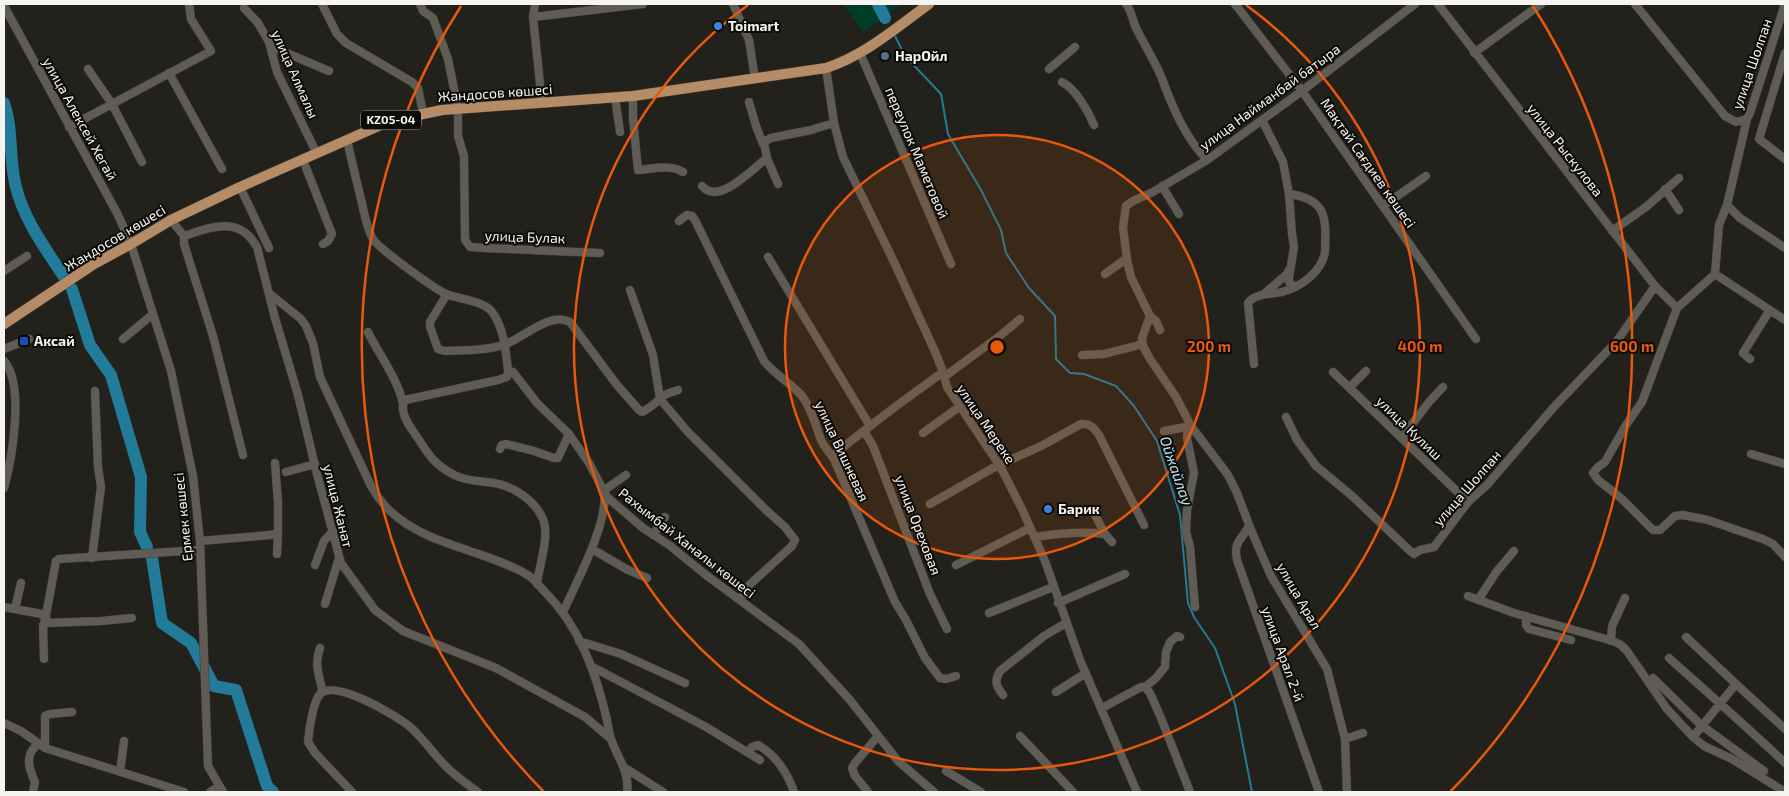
<svg xmlns="http://www.w3.org/2000/svg" width="1789" height="796" font-family="'Exo 2',sans-serif">
	<rect width="100%" height="100%" fill="#23211b"/>
	<path fill="#003d29" d="M843 4H902L863 32Z"/>
	<g fill="none" stroke-linecap="round" stroke-linejoin="round">
		<path stroke="#227b98" stroke-width="2" d="M895 36 905 56 941 94 948 134 981 190 1001 230 1006 253 1029 288 1055 316 1056 359 1070 373 1084 374 1116 386 1134 406 1157 441 1180 515 1188 603 1194 617 1215 648 1235 704 1252 792"/>
		<path stroke="#227b98" stroke-width="12" d="M878 4 885 18
			M4 103C13 129 9 156 15 183 22 217 46 250 65 278
			M72 289 90 345 111 375 141 477 140 532 147 547
			M152 558 162 623 191 643 214 686 236 690 267 786 273 792"/>
		<g stroke="#3f3e39" stroke-width="9">
			<path id="minor" d="M322 4 337 34 346 43 412 82 418 88 423 113
				M420 4 423 11 433 18 448 59 458 109V136L464 156 465 240 470 247 484 248 600 253
				M733 4 749 40 755 79
				M1126 4C1132 11 1132 20 1136 28 1144 44 1154 60 1161 76 1172 106 1184 136 1207 160
				M1235 4 1302 91 1476 339
				M1438 4 1655 286 1677 308
				M1635 4 1725 116 1736 122 1747 119 1750 113 1785 4
				M4 6 117 213 131 244 171 371 193 476 200 541 208 766 223 792
				M244 8 258 23 269 42 277 72 317 154
				M533 17 535 4
				M270 46 329 71
				M860 53 951 264
				M1474 53 1541 4
				M1785 53 1759 139 1785 159
				M826 68 834 123 843 157 895 264 936 354 943 372 947 387 1000 466 1022 509 1045 561 1080 660 1137 792
				M88 69 112 104 142 162
				M1049 69 1075 47
				M169 73 222 169
				M1062 82C1076 89 1088 111 1094 125
				M633 96V119L638 170C652 169 670 164 683 172
				M615 97 620 132
				M749 102 756 126 763 144
				M542 103 533 17 643 4
				M1747 119 1727 205 1719 225 1715 274 1677 308 1642 402 1626 425 1605 462 1598 467 1593 473 1598 480 1622 499 1653 530H1660L1675 516 1683 515 1708 520 1763 539 1773 544 1785 557
				M69 127 211 51 191 19 189 4
				M347 139C351 159 356 179 361 199 364 212 366 227 373 239 379 249 435 289 446 294 459 299 484 301 492 312 504 327 506 352 508 371L513 372 537 403 569 434 589 463 607 497 643 528 669 545 706 575 799 644 850 700 898 761 934 792
				M303 160 332 234 328 241 323 244
				M778 184 767 158 764 142 771 138 811 130 834 123
				M702 186C719 206 752 169 767 158
				M1162 186 1179 214
				M240 187 269 248
				M1665 189 1679 210
				M1289 194 1292 234 1294 247 1289 278V282L1295 287
				M1727 205 1740 218 1785 248
				M1383 206 1426 176
				M171 220 184 236V244L213 336 243 455
				M679 221 687 215 692 216 695 220 764 361C775 375 791 383 802 396 812 409 815 424 821 440 824 447 830 453 834 459L895 602 906 620 925 658 940 678 946 679 956 676
				M1612 231 1646 207 1679 178
				M184 236C212 227 239 215 257 247L275 318 298 395 317 474 341 563 375 610 403 631 496 668 585 717 611 739
				M768 257 870 426
				M4 271 27 256
				M1105 274 1127 258
				M1715 274 1785 320
				M630 290 653 355 660 399 687 431 767 511 785 527 795 540 792 546 747 587 740 600
				M270 294 301 319 306 326 313 343 320 377 371 486C376 495 382 503 389 510 426 546 483 549 526 574 534 578 539 586 545 592 580 627 596 673 607 720 608 726 609 733 611 739 617 757 630 772 627 792
				M447 294 430 322V327L438 349 445 351C464 350 485 351 503 345 523 339 549 311 570 322L617 385 639 410 642 412C651 408 656 402 663 396 667 393 673 392 678 390
				M1264 294 1287 274 1289 270
				M1150 316 1156 321 1160 330
				M368 332C378 353 399 381 403 404
				M123 339 153 314
				M4 349 29 339
				M1082 355 1104 354 1143 344
				M1750 359 1743 353 1770 310
				M4 361C25 385 12 459 4 488
				M1254 364 1248 303C1256 292 1274 295 1285 291 1302 286 1322 271 1325 252 1326 219 1328 199 1289 194L1283 162 1262 120
				M508 371 507 377 498 380 405 400C399 409 407 423 413 431 427 451 430 462 454 475 466 481 480 481 494 483 513 486 534 500 542 517 551 534 539 565 537 584
				M1333 372 1468 502
				M944 377 1001 335 1020 319
				M1350 387 1366 371
				M1286 417 1297 440 1316 466 1351 495 1408 549 1414 554 1420 550 1434 547 1468 502 1487 485 1553 408 1617 341 1655 286
				M1191 426 1188 430 1187 438 1194 473 1187 510 1186 532 1190 547 1195 607
				M864 431 873 446 930 594 947 629
				M1164 431 1191 426
				M923 433 959 407
				M1402 437 1429 402 1443 387
				M500 449 502 445 506 444 534 451 554 458H558L569 434
				M1751 454 1785 464
				M834 459 837 452 870 426 899 404 943 372
				M286 472 315 464
				M603 491 626 475
				M930 504 993 468 1043 445 1081 424C1090 423 1094 428 1099 435L1144 525
				M1093 511 1105 534
				M1249 526C1242 540 1233 541 1237 560L1319 792
				M653 535 665 517
				M1035 537C1059 533 1080 531 1105 534L1112 542
				M200 541 270 535 278 533V502L275 463
				M592 549 628 570 647 578
				M277 554 278 533
				M92 558 101 487 98 467 95 391
				M315 565 324 541 333 531
				M956 565 1030 528
				M1468 596 1514 613 1613 641 1621 645 1627 651 1667 709 1693 737 1704 746 1732 759 1785 792
				M1478 600 1497 571 1514 551
				M1058 603 1125 574
				M325 604 339 558
				M4 607 42 614 46 621 43 625 44 659
				M15 609 21 583
				M563 612C576 583 609 522 604 492
				M989 613 1053 587
				M1526 616V625L1529 629 1571 640
				M132 618 101 621 47 623 46 615 56 561 59 559 200 550
				M1686 637 1736 684 1693 737
				M579 641 621 654 685 683
				M1611 641 1612 626 1625 598
				M320 648C314 663 319 677 323 692
				M1669 658C1708 693 1747 727 1785 763
				M591 666 706 727 760 760
				M1653 678 1701 725 1764 771
				M1736 684 1785 729
				M1145 687 1150 693 1161 718 1190 792
				M1056 692 1086 673
				M1003 695C996 686 994 681 1000 671L1044 636 1066 623
				M1102 708 1141 687H1145L1156 678 1165 667 1166 652 1170 642 1177 636 1180 637
				M4 723 21 731 45 748 184 792
				M1020 736 1073 792
				M1345 739 1363 733
				M45 748V716L50 714 72 712
				M749 752 752 747 758 745C776 755 788 774 794 792
				M625 768 663 792
				M946 771 981 792
				M120 772 124 741
				M33 792 35 782C29 769 24 755 38 744
				M210 792 219 786
				M352 792 315 753 308 742C309 731 313 700 321 693 337 680 395 715 409 726 421 736 429 748 440 760 450 772 465 783 478 792
				M868 792 855 776 852 768 855 763 878 736
				M1347 792 1345 739 1327 669 1271 576 1251 530 1237 493 1228 475 1191 426 1176 397 1150 359 1143 346 1142 338 1150 316 1131 277 1127 260 1123 227 1126 206 1133 201 1153 192 1207 160 1302 91 1415 4"/>
		</g>
		<g stroke="#3f3e39" stroke-width="11">
			<path id="major" d="M4 324 94 264 131 244 171 220 240 187 390 121 442 110 633 96 826 68C864 56 897 27 929 4"/>
		</g>
		<use href="#minor" stroke="#5e5c54" stroke-width="8"/>
		<use href="#major" stroke="#b68c67" stroke-width="10"/>
	</g>
	<circle cx="997" cy="347" r="212" fill="#e8590c" fill-opacity=".12"/>
	<g fill="none" stroke="#e8590c" stroke-width="2.5">
		<circle cx="997" cy="347" r="212"/>
		<path d="M1246 5A423 423 0 1 1 748 5"/>
		<path d="M544 792A635 635 0 0 1 461 6M1533 6A635 635 0 0 1 1450 792"/>
	</g>
	<g fill="#3f7fe0" stroke="#0c0b08" stroke-width="2">
		<circle cx="718" cy="26" r="5"/>
		<circle cx="1048" cy="509" r="5"/>
	</g>
	<circle fill="#5c6f8a" stroke="#0c0b08" stroke-width="2" cx="885" cy="56" r="5"/>
	<rect fill="#1a4fb4" stroke="#0c0b08" stroke-width="2" x="19" y="336" width="10" height="10" rx="2.5"/>
	<g text-anchor="middle" stroke-width="4" stroke-linejoin="round" paint-order="stroke">
		<rect fill="#0c0b08" stroke="#afaeaa" stroke-width="1" x="361" y="110.5" width="60" height="19" rx="4"/>
		<g font-size="12" font-weight="bold" fill="#f5f4f0">
			<text x="391" y="124">KZ05-04</text>
		</g>
		<g font-size="14" font-weight="bold" fill="#f5f4f0" stroke="#0c0b08" text-anchor="start">
			<text x="728" y="31">Toimart</text>
			<text x="895" y="61">НарОйл</text>
			<text x="34" y="346">Аксай</text>
			<text x="1058" y="514">Барик</text>
		</g>
		<g font-size="14" fill="#f5f4f0" stroke="#0c0b08">
			<text transform="translate(1752 64) rotate(-71)" y="5">улица Шолпан</text>
			<text transform="translate(295 74) rotate(66)" y="5">улица Алмалы</text>
			<text transform="translate(495 93) rotate(-4)" y="5">Жандосов көшесі</text>
			<text transform="translate(1270 97) rotate(-36)" y="5">улица Найманбай батыра</text>
			<text transform="translate(80 119) rotate(61)" y="5">улица Алексей Хегай</text>
			<text transform="translate(1565 150) rotate(52)" y="5">улица Рыскулова</text>
			<text transform="translate(917 153) rotate(67)" y="5">переулок Маметовой</text>
			<text transform="translate(1368 163) rotate(55)" y="5">Мақтай Сағдиев көшесі</text>
			<text transform="translate(525 237) rotate(2)" y="5">улица Булак</text>
			<text transform="translate(115 238) rotate(-31)" y="5">Жандосов көшесі</text>
			<text transform="translate(986 424) rotate(56)" y="5">улица Мереке</text>
			<text transform="translate(1409 428) rotate(44)" y="5">улица Кулиш</text>
			<text transform="translate(842 451) rotate(65)" y="5">улица Вишневая</text>
			<text transform="translate(1467 488) rotate(-49)" y="5">улица Шолпан</text>
			<text transform="translate(338 506) rotate(76)" y="5">улица Жанат</text>
			<text transform="translate(183 517) rotate(-96)" y="5">Ермек көшесі</text>
			<text transform="translate(918 525) rotate(69)" y="5">улица Ореховая</text>
			<text transform="translate(687 543) rotate(38)" y="5">Рахымбай Ханалы көшесі</text>
			<text transform="translate(1299 596) rotate(60)" y="5">улица Арал</text>
			<text transform="translate(1283 654) rotate(70)" y="5">улица Арал 2-й</text>
		</g>
		<g font-size="15" font-style="italic" fill="#bbe5f5" stroke="#0c0b08">
			<text transform="translate(1176 471) rotate(71)" y="5">Ойжайлау</text>
		</g>
	</g>
	<circle cx="997" cy="347" r="8" fill="#e8590c" stroke="#0c0b08" stroke-width="2.5"/>
	<g font-size="15" text-anchor="middle" font-weight="bold" fill="#e8590c" stroke="#0c0b08" stroke-width="4" stroke-linejoin="round" paint-order="stroke">
		<text x="1209" y="352">200 m</text>
		<text x="1420" y="352">400 m</text>
		<text x="1632" y="352">600 m</text>
	</g>
	<rect width="1789" height="796" fill="none" stroke="#f5f4f0" stroke-width="10"/>
</svg>
